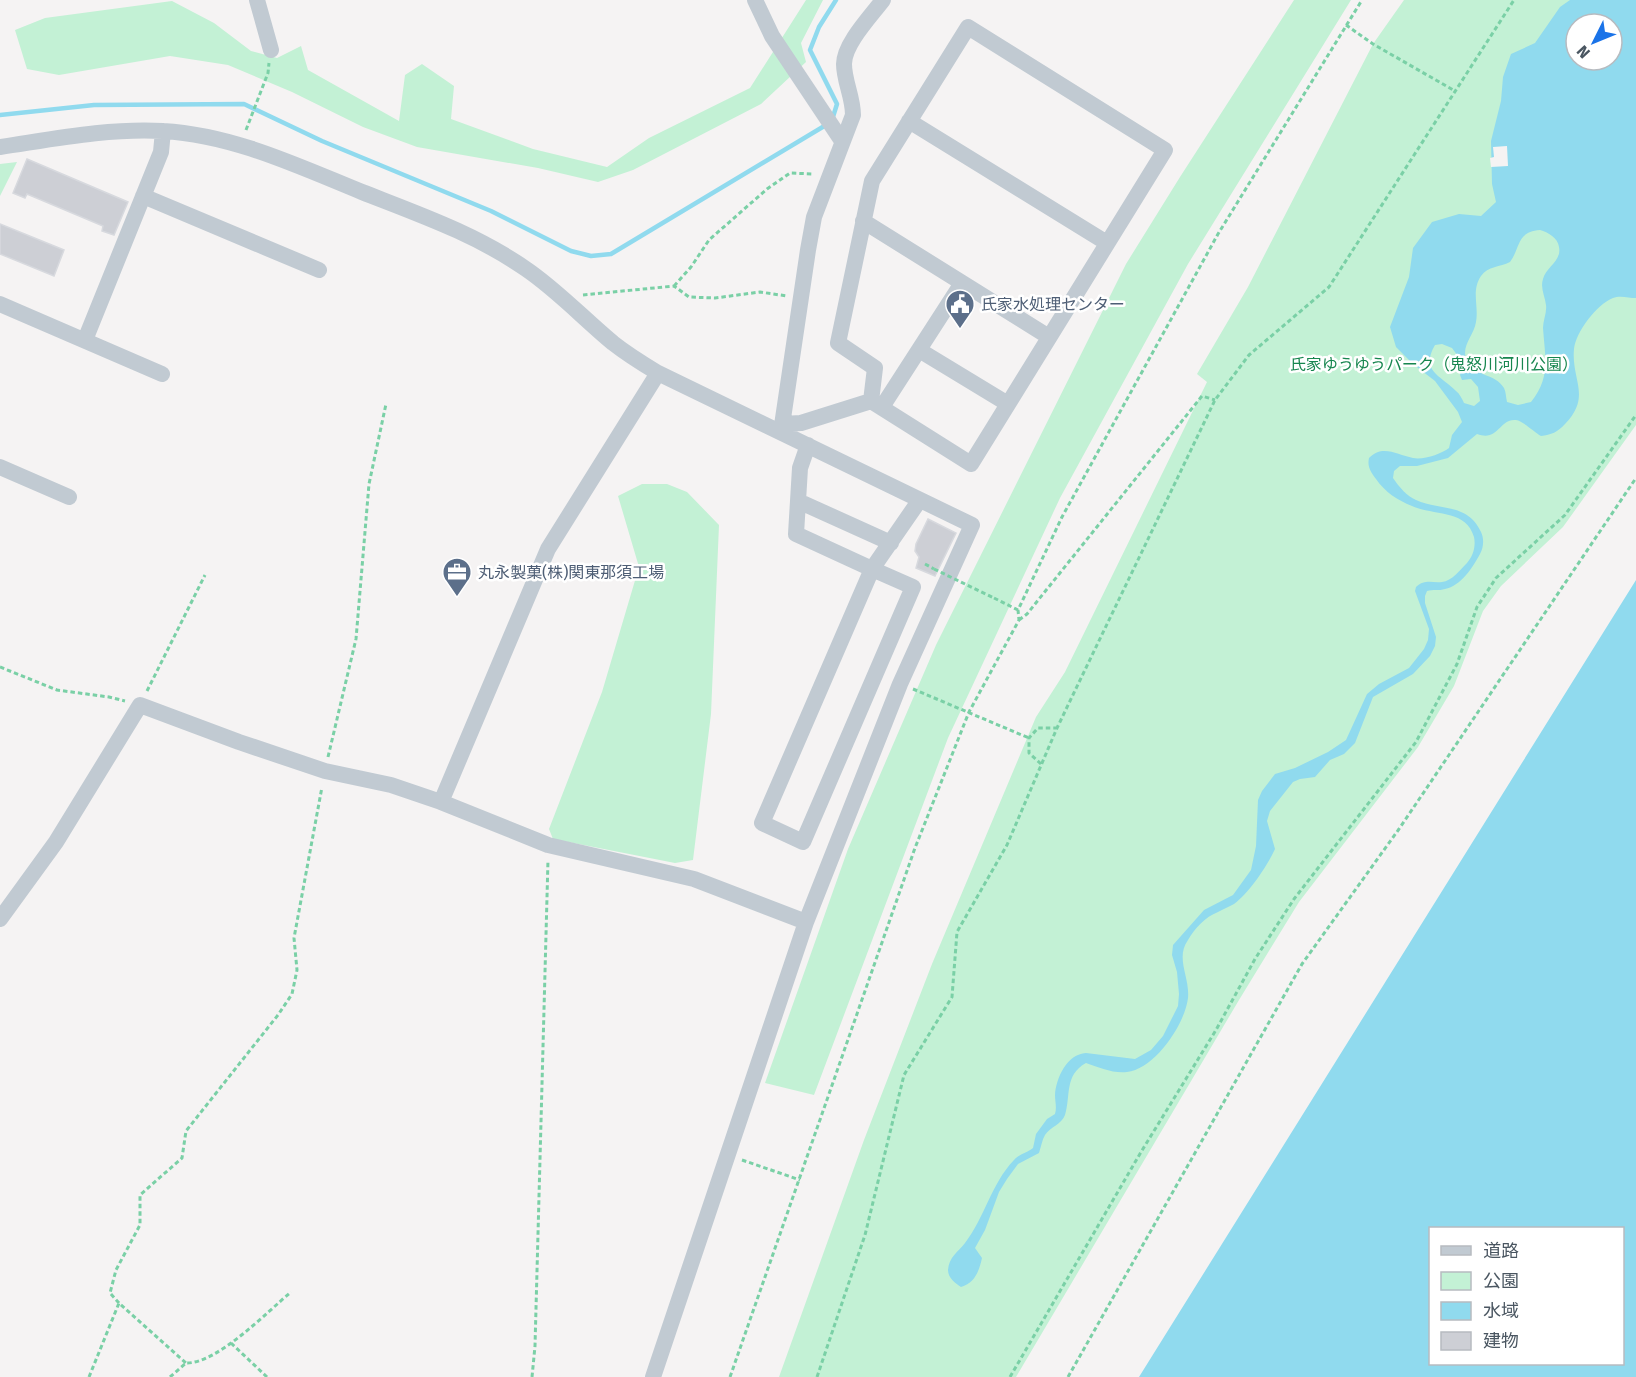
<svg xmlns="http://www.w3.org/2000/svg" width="1636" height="1377" font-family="'Fira Sans','Noto Sans JP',sans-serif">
	<rect width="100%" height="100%" fill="#f5f3f3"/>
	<path fill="#c3f1d5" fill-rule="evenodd" d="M806 0H823L801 43 806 62 761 104 633 170 598 182 538 168 417 147 363 127 292 92 228 65 170 56 59 75 27 69 15 30 45 18 172 1 214 23 251 51 277 58 301 46 308 70 399 121 405 75 422 64 454 86 451 119 533 149 607 167 649 138 750 88Z
		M1294 0H1351L1188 264 1060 498 948 738 814 1095 765 1083 848 849 936 645 1126 264 1180 177Z
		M1404 0H1636V425L1563 527 1501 586 1483 611 1454 686 1418 747 1299 902 1239 1000 1016 1377H779L864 1140 932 964 1036 717 1065 672 1207 382 1197 374 1248 287 1373 44ZM1576 24H1612V60H1576Z
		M17 162 0 196V164Z
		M642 484H667L687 492 719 525 711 714 693 860 675 863 553 839 549 829 602 692 639 567 618 496Z"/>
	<path fill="#90daee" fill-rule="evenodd" d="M1570 0H1636V298C1629 298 1620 295 1613 298 1596 305 1576 332 1574 349 1571 380 1592 396 1565 424 1558 432 1551 435 1541 436 1534 432 1523 421 1516 420 1499 418 1499 442 1477 434L1448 458 1417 466H1400L1394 471 1393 478C1399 487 1407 496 1416 500 1439 511 1467 502 1481 532 1484 538 1484 547 1480 554 1473 567 1461 586 1445 589 1439 591 1433 589 1427 591L1425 596V603L1436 637 1435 646 1430 656 1413 674 1373 697 1355 743 1344 754 1330 760 1315 777 1300 779 1293 782 1270 811 1267 821 1275 849C1267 866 1250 892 1234 904 1229 907 1223 909 1218 912 1205 917 1195 928 1188 940 1175 958 1190 977 1188 998 1185 1024 1155 1069 1127 1072 1114 1074 1098 1067 1086 1063 1064 1075 1071 1096 1065 1115 1062 1124 1050 1127 1045 1135 1042 1140 1041 1147 1039 1153L1018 1164 1007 1179 999 1192 985 1230 975 1248 982 1258C979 1271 975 1283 961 1287 955 1283 948 1278 948 1270 949 1257 958 1252 965 1243 985 1217 991 1184 1014 1160 1019 1154 1027 1153 1033 1148L1036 1134 1047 1119 1055 1114C1057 1107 1055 1102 1055 1095 1056 1078 1067 1054 1086 1053L1135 1059 1151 1050 1163 1036 1178 1006 1179 994 1177 972 1172 955 1173 945 1204 910 1233 895 1251 870 1256 846 1258 800 1262 791 1275 774 1295 768 1328 752 1346 740 1367 694 1379 684 1409 668 1424 649 1428 640 1429 629 1415 591 1416 587C1425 579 1431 583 1442 582 1452 581 1460 570 1467 563 1473 556 1476 547 1474 537 1466 509 1434 516 1412 506 1397 500 1385 492 1376 479 1371 472 1367 467 1369 458 1383 444 1397 455 1413 458 1424 460 1441 454 1449 448L1452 435 1462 422 1458 412 1435 381 1413 364 1396 347 1390 327 1409 277 1413 248 1432 222 1459 214 1481 216 1496 202 1492 184 1491 141 1501 101 1503 77 1511 54 1535 43 1560 7ZM1576 24H1612V60H1576ZM1540 230C1548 232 1558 238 1559 247 1562 261 1546 267 1543 279 1540 288 1545 296 1546 305 1547 313 1543 320 1543 328 1545 358 1551 377 1531 402L1518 405 1507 402C1506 398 1506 392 1504 388 1495 373 1475 377 1467 361 1460 346 1474 336 1476 322 1479 306 1471 291 1481 276 1488 266 1500 267 1510 262 1521 247 1516 232 1540 230ZM1442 344 1452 348 1463 363 1460 375 1462 380 1471 379 1478 387 1480 401 1474 406 1464 403C1462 399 1460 394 1456 391 1440 375 1420 371 1435 345Z
		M1636 580V1377H1139ZM1622 1228V1364H1430V1228Z"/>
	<path fill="#f5f3f3" d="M1507 146 1508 166 1491 167 1490 158 1494 157 1493 147Z"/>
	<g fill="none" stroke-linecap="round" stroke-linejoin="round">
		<path stroke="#90daee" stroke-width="4.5" d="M0 115 94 105 244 104 322 141 491 211 571 251 591 256 611 254 826 125
			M832 120 837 104 810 50 819 27 836 0"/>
	</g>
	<path fill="#cdcfd5" stroke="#d7d9de" stroke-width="1.5" d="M27 159 128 202 114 235 102 231 103 226 27 194 25 198 13 193Z
		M0 224 64 250 54 276 0 254Z
		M928 519 956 533 935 576 916 568 919 557 915 551 916 544Z"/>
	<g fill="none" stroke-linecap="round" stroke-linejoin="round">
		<path stroke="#7ad0a6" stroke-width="3" stroke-dasharray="4.5 3" stroke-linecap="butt" d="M1346 25 1373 44 1455 91
			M246 130 268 73 269 63
			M674 286 691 267 709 240 767 189 790 173 814 174
			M583 295 674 286 689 297 715 298 760 292 787 296
			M925 564 934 569
			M994 598 1018 610
			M1019 620 1027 614 1202 396 1215 400
			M0 667 57 690 109 697 125 701
			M913 689 1029 738
			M147 691 205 575
			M328 757 356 639 369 484 386 404
			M1041 764 1029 753V738L1038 728H1057
			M742 1160 800 1180
			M119 1303 110 1293 116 1270 140 1225V1195L182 1158 186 1131 278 1015 292 994 297 970 294 938 322 787
			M231 1343 267 1377
			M89 1377 119 1303 186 1363
			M170 1377 186 1363C217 1364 267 1312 291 1292
			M532 1377 535 1346 548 860
			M730 1377 915 848 969 712 1019 620 1018 610 1062 517 1218 234 1362 0
			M817 1377 865 1235 904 1075 952 997 957 932 1007 845 1057 728 1215 400 1249 355 1329 287 1514 0
			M1010 1377 1141 1152 1216 1030 1255 959 1294 899 1416 742 1457 664 1477 607 1496 578 1565 515 1636 415
			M1068 1377 1302 964 1399 829 1636 478"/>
		<path stroke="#c1cad2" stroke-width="16" d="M257 0 271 50
			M755 0 772 36 842 141
			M909 121 1107 243
			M0 147C54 139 108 128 163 131 233 135 298 166 362 192 418 214 476 234 526 269 557 290 584 319 613 343 627 354 643 364 658 373L972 525 900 684 806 922 653 1377
			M143 196 319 270
			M863 221 1049 337
			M0 304 162 374
			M85 340 161 152 163 131
			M919 350 1008 404
			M882 407 962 283
			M783 424 801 423 871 401 971 464 1165 150 968 27 872 181 838 343 875 368 871 401
			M781 432 808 250 814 217 853 115C853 97 844 81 844 64 844 44 871 16 883 0
			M808 445 800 468 796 534 872 569 762 823 803 842 913 587 872 569 919 501
			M0 467 69 497
			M798 501 891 543
			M441 802 548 845 694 879 806 922
			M0 919 56 842 140 705 239 742 325 771 391 785 441 802 548 549 658 373"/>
		<path stroke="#7ad0a6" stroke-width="3" stroke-dasharray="4.5 3" stroke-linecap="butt" d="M934 569 994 598"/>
	</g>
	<defs>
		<g id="civic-pin" transform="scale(1.5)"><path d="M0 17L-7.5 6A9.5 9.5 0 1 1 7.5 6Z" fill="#5c6f8a" stroke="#fff"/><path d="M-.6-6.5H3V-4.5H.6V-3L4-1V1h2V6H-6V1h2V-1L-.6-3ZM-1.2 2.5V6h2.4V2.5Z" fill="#fff"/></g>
		<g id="office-pin" transform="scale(1.5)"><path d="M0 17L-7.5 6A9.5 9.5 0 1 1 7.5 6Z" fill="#5c6f8a" stroke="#fff"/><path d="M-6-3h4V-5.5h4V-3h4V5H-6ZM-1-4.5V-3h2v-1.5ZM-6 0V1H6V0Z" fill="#fff"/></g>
	</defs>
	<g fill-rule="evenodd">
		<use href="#civic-pin" x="960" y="304"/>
		<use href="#office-pin" x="457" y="572"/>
	</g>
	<g text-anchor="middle" stroke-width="5" stroke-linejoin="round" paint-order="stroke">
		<g font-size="16" fill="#4e5e75" stroke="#fff" text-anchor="start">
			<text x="981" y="310">氏家水処理センター</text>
			<text x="478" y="578">丸永製菓(株)関東那須工場</text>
		</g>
		<g font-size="16" fill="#17864f" stroke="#fff">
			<text x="1434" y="370">氏家ゆうゆうパーク（鬼怒川河川公園）</text>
		</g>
	</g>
	<rect x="1429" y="1227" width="195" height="138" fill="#ffffff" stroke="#b7bbc0" stroke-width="1.5"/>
	<rect x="1441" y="1246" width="30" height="9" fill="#c1cad2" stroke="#b7bbc0" stroke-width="1.5"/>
	<text x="1483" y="1257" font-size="18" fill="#4a5661">道路</text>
	<rect x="1441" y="1272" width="30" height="18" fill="#c3f1d5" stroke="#b7bbc0" stroke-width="1.5"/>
	<text x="1483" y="1287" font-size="18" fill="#4a5661">公園</text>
	<rect x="1441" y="1302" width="30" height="18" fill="#90daee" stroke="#b7bbc0" stroke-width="1.5"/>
	<text x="1483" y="1317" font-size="18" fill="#4a5661">水域</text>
	<rect x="1441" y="1332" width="30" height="18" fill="#cdcfd5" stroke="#b7bbc0" stroke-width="1.5"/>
	<text x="1483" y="1347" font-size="18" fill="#4a5661">建物</text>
	<g transform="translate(1594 42) rotate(227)"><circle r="28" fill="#ffffff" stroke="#b7bbc0" stroke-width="1.5"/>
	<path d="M0-4.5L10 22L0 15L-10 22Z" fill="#1a73e8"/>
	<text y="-9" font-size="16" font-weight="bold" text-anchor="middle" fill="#4a5661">N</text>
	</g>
</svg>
